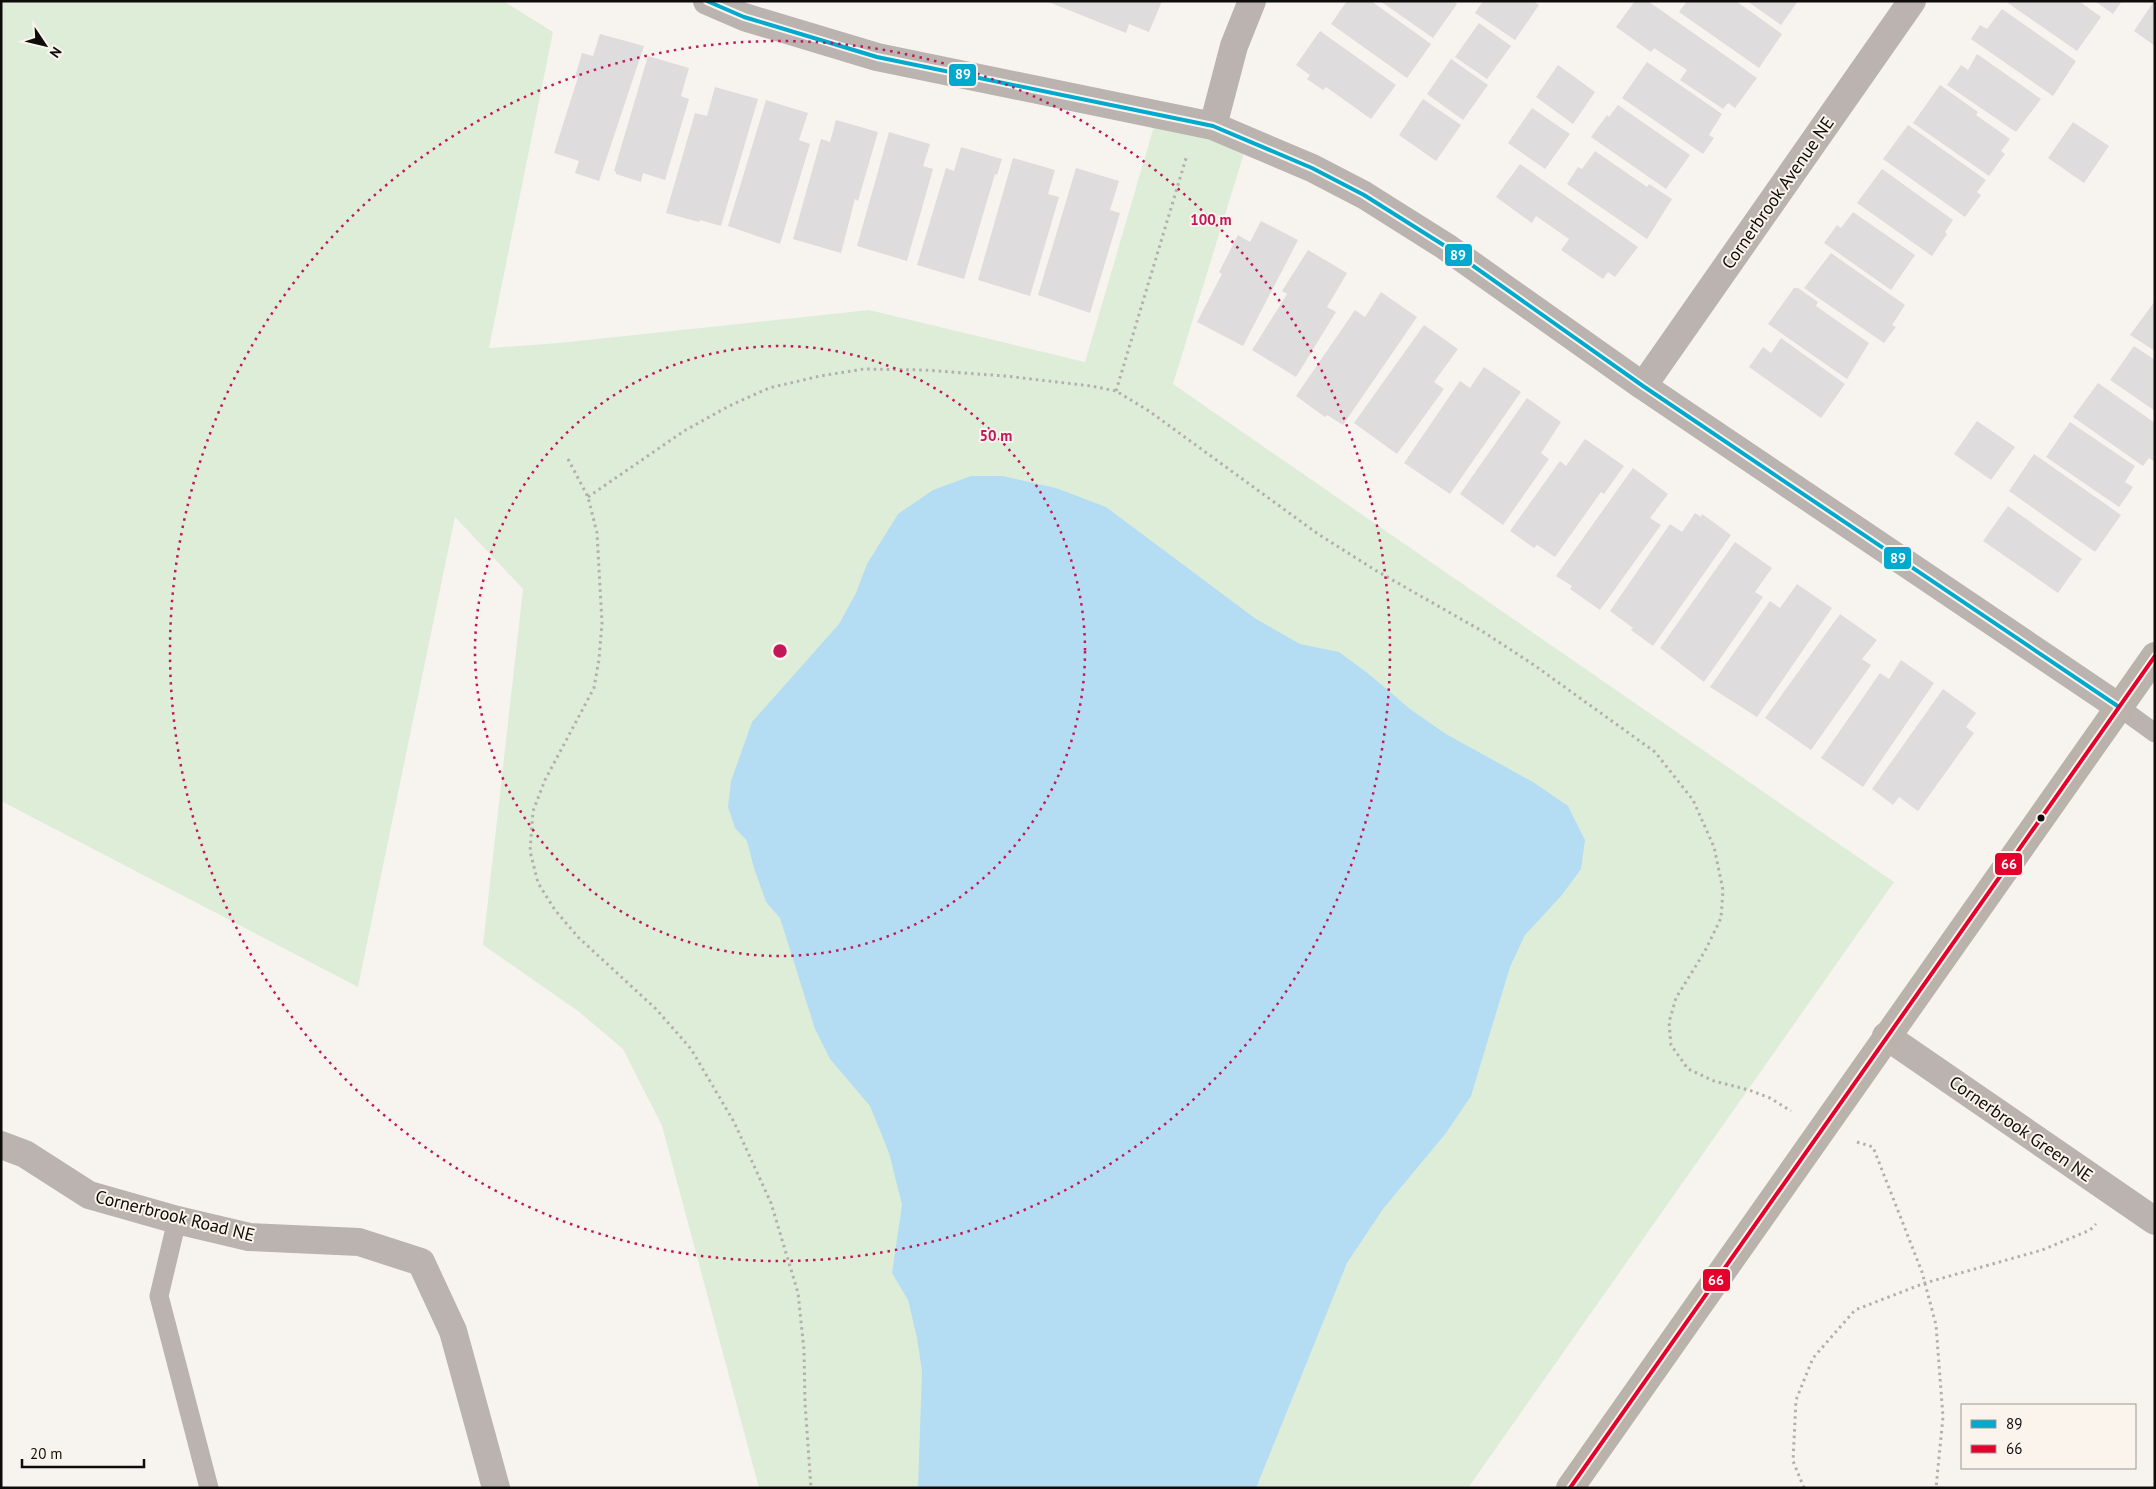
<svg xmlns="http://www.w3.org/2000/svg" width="2156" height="1489" font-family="'PT Sans',sans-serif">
	<rect width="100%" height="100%" fill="#f7f4f0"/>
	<path fill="#deedd8" d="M1 1H503L553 32 489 348 559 343 869 310 1085 362 1157 116 1248 140 1173 384 1894 882 1468 1488H759L662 1126 623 1049 578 1011 483 945 523 589 455 517 358 987 1 801Z"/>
	<path fill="#b4ddf4" d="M971 476H1003L1056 488 1106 507 1256 619 1300 644 1339 652 1370 675 1410 709 1446 734 1533 782 1568 806 1585 840 1581 869 1562 895 1525 935 1510 967 1471 1096 1446 1133 1383 1209 1347 1263 1256 1488H918L922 1371 917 1338 908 1300 892 1273 902 1205 889 1153 870 1106 830 1059 815 1029 780 918 766 902 754 868 747 841 735 828 728 807 731 781 752 722 839 624 856 593 867 564 898 514 933 490Z"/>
	<path fill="#dedcdc" d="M1046 1H1162L1149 32 1129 24 1126 33Z
		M1347 1H1371L1431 44 1407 78 1331 24Z
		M1380 1H1454L1457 4 1433 38Z
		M1483 1H1533L1539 5 1515 40 1475 13Z
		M1635 1H1648L1757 78 1735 108 1728 103 1723 109 1680 80 1687 70 1654 48 1651 52 1616 27Z
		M1687 1H1736L1782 34 1759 68 1679 12Z
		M1747 1H1798L1781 25Z
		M2005 1H2079L2101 17 2077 51Z
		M2095 1H2122L2113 14Z
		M2154 1H2155V46L2134 31Z
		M2002 9 2076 61 2053 96 1971 39 1980 25 1987 29Z
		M1479 23 1511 46 1487 79 1455 57Z
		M1320 31 1396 85 1371 119 1326 87 1323 90 1307 79 1310 75 1296 65Z
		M600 34 644 46 599 181 575 173 579 161 554 153 578 77H575L582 53 593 56Z
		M1977 54 2041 99 2016 132 1947 85 1961 65 1968 70Z
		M648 56 689 68 681 96 689 99 665 180 643 173 641 182 616 174V172L614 171Z
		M1451 59 1488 85 1463 120 1427 94Z
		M1647 62 1722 114 1709 135 1714 138 1703 154 1622 98Z
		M1558 65 1595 92 1573 124 1536 97Z
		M1940 85 1978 112 1976 115 2010 139 2001 151 2005 154 1989 176 1913 123Z
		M715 87 758 99 721 226 700 220 699 222 666 213 695 113 707 116Z
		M1423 99 1461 125 1436 161 1399 135Z
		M766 100 808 113 799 140 810 144 780 244 728 226Z
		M1618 105 1690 155 1666 189 1591 137 1607 115 1609 117Z
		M1532 108 1570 134 1545 169 1508 143Z
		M836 120 878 132 858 201 855 199 841 253 793 239 821 139 830 142Z
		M2073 122 2109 146 2084 183 2048 158Z
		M1908 125 1986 180 1977 192 1981 195 1965 217 1883 159Z
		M889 132 930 144 923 166 933 169 907 261 857 246Z
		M961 147 1002 159 997 175 995 174 964 279 917 265 946 168 954 171Z
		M1595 151 1647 187 1649 184 1672 199 1647 239 1567 184 1578 167 1582 169Z
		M1013 158 1055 170 1048 194 1059 197 1030 296 978 280Z
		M1520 164 1638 247 1615 277 1608 272 1603 279 1561 250 1569 239 1536 216 1532 223 1496 197Z
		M1076 168 1119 181 1110 210 1120 213 1090 313 1038 295Z
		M1882 169 1953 220 1945 232 1947 234 1932 256 1857 203Z
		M1853 212 1915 255 1891 290 1824 243 1837 225 1841 228Z
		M1261 221 1298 240 1243 346 1197 322 1222 274 1219 272 1238 235 1250 242Z
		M1308 250 1347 273 1327 307 1336 312 1296 377 1252 350 1287 294 1282 291Z
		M1831 253 1905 305 1892 325 1896 327 1884 343 1804 288Z
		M1794 288H1798L1818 302 1816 306 1869 343 1847 379 1768 324Z
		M1381 292 1417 317 1343 425 1327 415 1325 417 1296 396 1355 310 1365 317Z
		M2155 301V351L2130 335Z
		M1424 325 1458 349 1434 382 1444 389 1397 454 1354 423Z
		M1781 338 1845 384 1821 418 1749 367 1763 347 1771 353Z
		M2134 346 2155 360V411L2110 380Z
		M1484 367 1521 392 1450 494 1404 463 1460 381 1470 388Z
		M2098 383 2155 423V462L2149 458 2143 466 2073 417Z
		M1527 398 1561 422 1541 453 1549 459 1503 525 1460 494Z
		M1977 421 2015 447 1991 480 1954 454Z
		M2070 422 2135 466 2125 482 2133 487 2119 507 2046 457Z
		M1585 439 1624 466 1604 494 1601 492 1555 557 1537 545 1534 548 1510 531 1560 461 1566 466Z
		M2034 454 2121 515 2095 552 2009 491Z
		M1633 468 1668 494 1650 518 1661 525 1600 610 1570 589 1572 586 1556 576Z
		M2008 506 2082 559 2058 593 1983 541Z
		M1695 513 1701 517 1702 514 1731 535 1653 646 1631 630 1633 628 1610 611 1670 524 1682 532Z
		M1735 542 1772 568 1755 592 1763 597 1704 682 1660 648Z
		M1797 584 1832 608 1757 717 1710 687 1770 601 1780 608Z
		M1840 614 1877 640 1862 659 1871 665 1811 750 1765 718Z
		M1901 660 1934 683 1863 787 1821 758 1880 673 1889 679Z
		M1943 689 1976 713 1966 727 1974 733 1918 811 1899 797 1893 805 1872 789Z"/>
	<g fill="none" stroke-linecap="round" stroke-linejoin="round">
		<path stroke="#b4afab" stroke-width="3" stroke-dasharray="2.5 4" stroke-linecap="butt" d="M1116 391 1187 155
			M568 459 588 497 597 533 602 623 599 659 594 688 545 780 533 811 530 851 538 883 555 910 578 937 656 1009 691 1049 734 1122 771 1203 798 1293 804 1350 805 1403 811 1488
			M588 497 684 431 729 406 769 388 820 376 864 369 924 370 1005 376 1091 386 1116 391 1149 411 1318 534 1375 570 1482 631 1534 665 1655 752 1693 800 1714 847 1723 890 1721 918 1705 951 1676 998 1669 1022 1671 1045 1688 1069 1714 1081 1749 1090 1770 1098 1791 1111
			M1857 1142 1873 1147 1922 1272 1936 1325 1943 1417 1936 1488
			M1804 1488 1793 1461 1796 1400 1813 1358 1855 1310 1925 1283 2042 1250 2090 1230 2096 1224"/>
		<path stroke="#bab3af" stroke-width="19" d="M2119 707 2155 733
			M177 1220 159 1296 209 1488"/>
		<path stroke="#bab3af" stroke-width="28" d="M707 1 744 17 877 57 1213 126 1312 168 1364 195 1445 246 1643 386 2119 707
			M1213 126 1234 46 1252 1
			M1643 386 1912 1
			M1886 1036 2155 1221
			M1 1145 25 1154 89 1195 177 1220 249 1237 359 1242 421 1262 453 1331 496 1488"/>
		<path stroke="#b9b3ac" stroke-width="28" d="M1570 1488 2155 656"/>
		<g stroke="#faf4ed" stroke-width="8">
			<path id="bus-1" d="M707 1 744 17 877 57 1213 126 1312 168 1364 195 1445 246 1643 386 2119 707"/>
		</g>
		<g stroke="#faf4ed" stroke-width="8">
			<path id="bus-2" d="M1570 1488 2155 656"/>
		</g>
		<use href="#bus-1" stroke="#00a9ce" stroke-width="4"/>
		<use href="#bus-2" stroke="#e4002b" stroke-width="4"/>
	</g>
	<g fill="none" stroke="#c2185b" stroke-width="2.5" stroke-dasharray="2.5 5">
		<circle cx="780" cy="651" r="305"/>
		<circle cx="780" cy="651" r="610"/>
	</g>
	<circle fill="#0e0c0a" stroke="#faf4ed" stroke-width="2" cx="2041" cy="818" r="4.5"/>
	<g text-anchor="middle" stroke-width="4" stroke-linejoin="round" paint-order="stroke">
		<g font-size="18" fill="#0e0c0a" stroke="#faf4ed">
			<text transform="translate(1778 193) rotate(-55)" y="6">Cornerbrook Avenue NE</text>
			<text transform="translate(2021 1129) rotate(35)" y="6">Cornerbrook Green NE</text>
			<text transform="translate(175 1216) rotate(14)" y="6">Cornerbrook Road NE</text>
		</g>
	</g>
	<circle cx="780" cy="651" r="8" fill="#c2185b" stroke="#faf4ed" stroke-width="2.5"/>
	<g font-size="15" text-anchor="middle" font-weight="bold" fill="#c2185b" stroke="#faf4ed" stroke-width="4" stroke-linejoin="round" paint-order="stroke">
		<text x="1211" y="225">100 m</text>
		<text x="996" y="441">50 m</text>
	</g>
	<g stroke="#faf4ed" stroke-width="2">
		<rect x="948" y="63" width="29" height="24" rx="5" fill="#00a9ce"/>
		<rect x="1444" y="243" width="29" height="24" rx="5" fill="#00a9ce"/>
		<rect x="1883" y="546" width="29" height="24" rx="5" fill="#00a9ce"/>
		<rect x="1994" y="852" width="29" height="24" rx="5" fill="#e4002b"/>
		<rect x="1702" y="1268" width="29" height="24" rx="5" fill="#e4002b"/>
	</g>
	<g font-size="14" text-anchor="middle" font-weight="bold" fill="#fff">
		<text x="963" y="79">89</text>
		<text x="1458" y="260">89</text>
		<text x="1898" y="563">89</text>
		<text x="2009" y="869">66</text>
		<text x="1716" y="1285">66</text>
	</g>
	<rect width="2156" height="1489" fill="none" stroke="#0e0c0a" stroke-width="5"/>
	<rect x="1961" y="1404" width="175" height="65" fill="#faf4ed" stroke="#9c9792"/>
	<rect x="1971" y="1420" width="25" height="8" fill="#00a9ce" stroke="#9c9792"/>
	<text x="2006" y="1429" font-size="15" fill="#0e0c0a">89</text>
	<rect x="1971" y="1445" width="25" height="8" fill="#e4002b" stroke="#9c9792"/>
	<text x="2006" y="1454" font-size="15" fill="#0e0c0a">66</text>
	<g transform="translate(45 45) rotate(125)" stroke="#faf4ed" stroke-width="4" paint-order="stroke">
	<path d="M0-4L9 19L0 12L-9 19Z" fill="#0e0c0a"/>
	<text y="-8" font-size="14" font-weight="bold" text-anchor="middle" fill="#0e0c0a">N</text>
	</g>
	<path d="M22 1459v8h122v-8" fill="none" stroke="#0e0c0a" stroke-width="2.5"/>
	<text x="30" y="1459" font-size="15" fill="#0e0c0a" stroke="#faf4ed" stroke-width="4" paint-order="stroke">20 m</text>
</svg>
